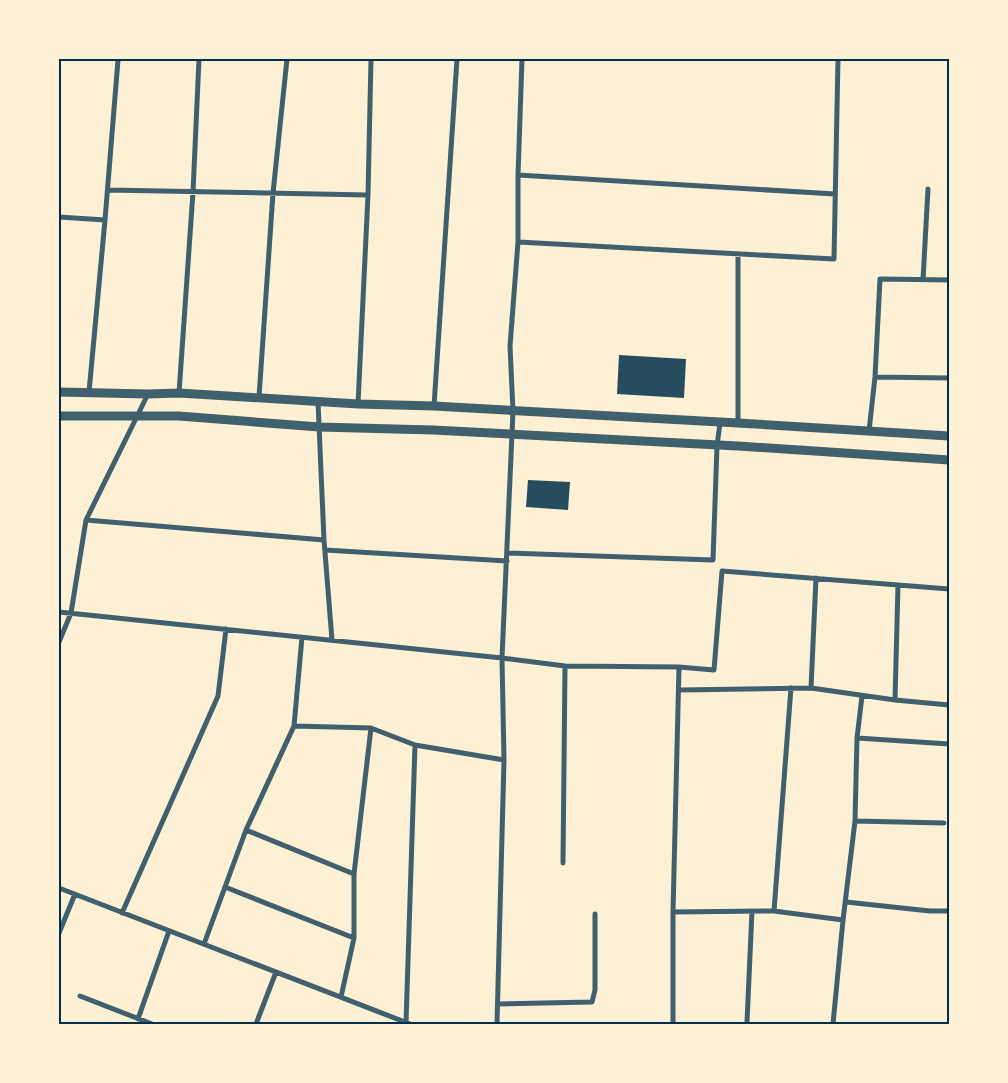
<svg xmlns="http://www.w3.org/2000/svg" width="1008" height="1083" font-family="Montserrat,sans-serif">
	<rect width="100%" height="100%" fill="#fdf0d5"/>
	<path fill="#264d5e" d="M619 355 686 359 684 398 617 394Z
		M528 480 570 482 568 510 526 507Z"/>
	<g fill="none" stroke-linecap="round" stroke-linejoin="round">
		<path stroke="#3f606c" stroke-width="5" d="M518 175 835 194
			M108 190 368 195
			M59 217 105 220
			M518 242 834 259 838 59
			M738 254V423
			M923 280 928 189
			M875 377 949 378
			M89 392 105 220 118 60
			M179 393 193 192 199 59
			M259 397 273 193 287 59
			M318 402 324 540 332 640
			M358 404 368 195 371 59
			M434 406 457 59
			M869 431 875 377 880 279 949 280
			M86 520 324 540
			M325 550 507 561
			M508 553 713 560 717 446 720 423
			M59 612 502 658 565 666 679 667 714 670 722 571 949 589
			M59 642 71 613 86 520 148 394
			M811 688 816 578
			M679 690 811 688 895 700 949 705
			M895 700 898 585
			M294 726 371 728 415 745 504 760
			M857 738 949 744
			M855 821 944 823
			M246 830 354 874
			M563 863 565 666
			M225 887 354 938
			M59 888 410 1024
			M846 902 930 911H949
			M774 911 791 688
			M673 912 774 911 843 920
			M122 913 218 696 226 629
			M59 933 75 894
			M204 944 246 830 294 726 302 637
			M80 996 152 1024
			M341 997 354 938V874L371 728
			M498 1004 592 1002 595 990V914
			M138 1019 169 931
			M747 1022 752 911
			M406 1023 415 745
			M256 1024 276 972
			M497 1024 504 760 502 658 513 411 510 346 518 242V175L522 59
			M673 1024V912L679 667
			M833 1024 843 920 855 821 857 738 862 696"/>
		<path stroke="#3f606c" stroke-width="9" d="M59 392 148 394 179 393 358 404 434 406 738 423 949 436
			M59 416H179L319 427 433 430 738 446 949 460"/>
	</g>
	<rect width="1008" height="1083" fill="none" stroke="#fdf0d5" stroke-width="120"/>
	<rect x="60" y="60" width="888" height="963" fill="none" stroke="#003049" stroke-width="2"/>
</svg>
